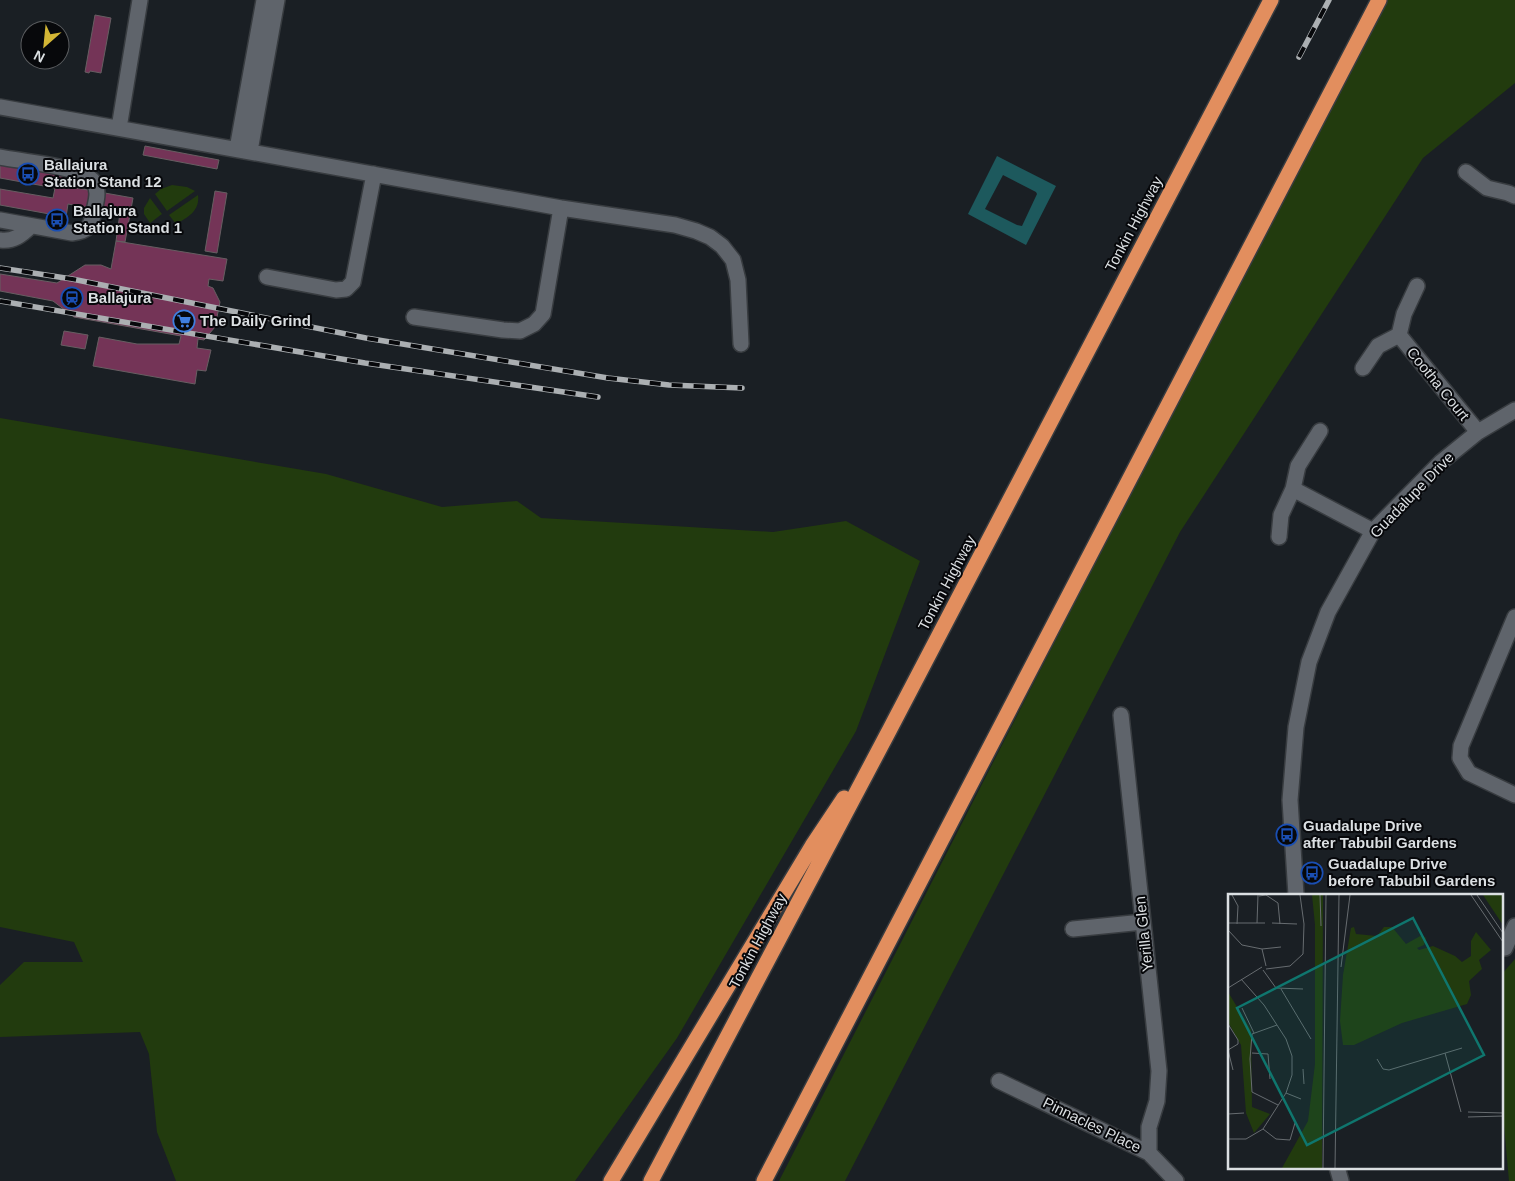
<svg xmlns="http://www.w3.org/2000/svg" width="1515" height="1181" font-family="Arial,sans-serif">
	<rect width="100%" height="100%" fill="#1a1f24"/>
	<path fill="#223b0e" d="M1383 0H1515V83L1423 158 1180 532 845 1181H779Z
		M172 185 187 187 195 191 167 211 155 194 161 189Z
		M198 195C200 211 188 217 176 224L169 215Z
		M150 198 162 214 150 223 144 214V208Z
		M0 418 326 474 442 507 517 501 541 518 773 532 846 521 920 561 856 731 677 1038 575 1181H176L157 1132 149 1054 140 1032 0 1037V985L24 962H83L74 942 0 927Z
		M1515 959V1181H1509L1501 1091V975Z"/>
	<path fill="#1d595d" fill-rule="evenodd" d="M997 156 1056 186 1026 245 968 214ZM1003 175 1036 192 1037 194 1022 226 1017 225 985 209Z"/>
	<path fill="#743457" stroke="#675e62" d="M95 15 111 18 101 73 90 71 89 73 85 72Z
		M145 146 219 160 217 169 143 155Z
		M0 162 73 175 71 187 133 198 125 242 116 241 120 213 68 204 66 217 0 205V189L53 198 55 188 0 178Z
		M215 191 227 193 217 253 205 251Z
		M116 241 227 259 223 281 209 279 208 286 213 288 220 302 215 327 204 340 198 339 197 348 211 350 206 371 197 370 195 384 93 366 99 337 137 344H179L181 336 74 317 53 301 0 291V274L57 283 85 265H101L111 269Z
		M64 331 88 335 85 349 61 345Z"/>
	<g fill="none" stroke-linecap="round" stroke-linejoin="round">
		<g stroke="#383c40" stroke-width="18">
			<path id="minor" d="M0 107 561 208 675 225 696 231 710 237 722 246 733 260 738 280 741 344
				M119 128 140 0
				M237 149 264 0
				M250 151 277 0
				M0 157C19 161 84 167 93 181 100 191 96 201 94 211 91 227 88 231 72 233L0 220
				M1466 172 1487 188 1508 193 1515 196
				M0 240C13 242 22 235 31 226
				M267 277 336 290 346 289 353 282 374 174
				M414 317 503 330 520 331 534 324 543 314 561 208
				M1399 335 1478 432
				M1363 368 1378 346 1399 335 1404 314 1417 286
				M1293 489 1373 531
				M1279 537 1281 515 1293 489 1298 466 1320 431
				M1515 617 1461 746 1460 758 1469 773 1515 795
				M1121 715 1159 1071 1157 1101 1149 1127V1153
				M1296 895 1290 800 1296 727 1309 662 1328 612 1373 531 1441 462 1478 432 1515 410
				M1073 929 1143 922
				M1501 948H1505L1515 926
				M999 1081 1149 1153 1176 1181
				M1337 1167 1341 1181"/>
		</g>
		<g stroke="#383c40" stroke-width="18">
			<path id="highway" d="M611 1181 812 846 844 798
				M651 1181 890 729 1271 0
				M764 1181 1379 0"/>
		</g>
		<use href="#minor" stroke="#5f646b" stroke-width="15"/>
		<use href="#highway" stroke="#e28e5e" stroke-width="15"/>
		<g stroke="#abafb2" stroke-width="5.5">
			<path id="rail" d="M1299 57 1329 0
				M0 268 72 279 366 338 608 378 669 385 742 388
				M0 301 365 363 598 397"/>
		</g>
		<use href="#rail" stroke="#07080b" stroke-width="4" stroke-dasharray="11" stroke-linecap="butt"/>
	</g>
	<defs>
		<g id="bus-ring" transform="scale(1.125)"><circle r="9.5" fill="#07080b" stroke="#1a4fb4" stroke-width="1.5"/><path d="M-5-6H5V4H4V6H2V4H-2V6H-4V4H-5ZM-3.5-4V0h7V-4ZM-3.5 1.2v1.5H-2V1.2ZM2 1.2v1.5H3.5V1.2Z" fill="#1a4fb4"/></g>
		<g id="station-ring" transform="scale(1.125)"><circle r="9.5" fill="#07080b" stroke="#1a4fb4" stroke-width="1.5"/><path d="M-3-6H3Q5-6 5-4V2Q5 4 3 4L4.5 6H3L1.5 4h-3L-3 6H-4.5L-3 4Q-5 4-5 2V-4Q-5-6-3-6ZM-3.5-4v3h7v-3ZM-3.5 1v1.5H-2V1ZM2 1v1.5H3.5V1Z" fill="#1a4fb4"/></g>
		<g id="supermarket-ring" transform="scale(1.125)"><circle r="9.5" fill="#07080b" stroke="#3f7fe0" stroke-width="1.5"/><path d="M-6-5.5h2.5l.6 2H6L4.5 2H-2.5L-4.4-4H-6ZM-1.5 3.2a1.3 1.3 0 1 0 .1 0ZM3 3.2a1.3 1.3 0 1 0 .1 0Z" fill="#3f7fe0"/></g>
	</defs>
	<g fill-rule="evenodd">
		<use href="#bus-ring" x="28" y="174"/>
		<use href="#bus-ring" x="57" y="220"/>
		<use href="#station-ring" x="72" y="298"/>
		<use href="#supermarket-ring" x="184" y="321"/>
		<use href="#bus-ring" x="1287" y="835"/>
		<use href="#bus-ring" x="1312" y="873"/>
	</g>
	<g text-anchor="middle" stroke-width="4" stroke-linejoin="round" paint-order="stroke">
		<g font-size="15" font-weight="bold" fill="#dbdfe2" stroke="#07080b" text-anchor="start">
			<text x="44" y="170">Ballajura<tspan x="44" dy="17">Station Stand 12</tspan></text>
			<text x="73" y="216">Ballajura<tspan x="73" dy="17">Station Stand 1</tspan></text>
			<text x="88" y="303">Ballajura</text>
			<text x="200" y="326">The Daily Grind</text>
			<text x="1303" y="831">Guadalupe Drive<tspan x="1303" dy="17">after Tabubil Gardens</tspan></text>
			<text x="1328" y="869">Guadalupe Drive<tspan x="1328" dy="17">before Tabubil Gardens</tspan></text>
		</g>
		<g font-size="15" fill="#dbdfe2" stroke="#07080b">
			<text transform="translate(1134 224) rotate(-62)" y="5">Tonkin Highway</text>
			<text transform="translate(1438 384) rotate(51)" y="5">Cootha Court</text>
			<text transform="translate(1412 495) rotate(-46)" y="5">Guadalupe Drive</text>
			<text transform="translate(947 583) rotate(-62)" y="5">Tonkin Highway</text>
			<text transform="translate(1144 934) rotate(-96)" y="5">Yerilla Glen</text>
			<text transform="translate(758 941) rotate(-62)" y="5">Tonkin Highway</text>
			<text transform="translate(1092 1125) rotate(26)" y="5">Pinnacles Place</text>
		</g>
	</g>
	<g transform="translate(1228 894)">
		<rect width="275" height="275" fill="#1a1f24"/>
		<path d="M84 1H95L94 274H54L80 227 87 170V31ZM255 1H275V31ZM126 33 128 40 149 42 156 33H164L178 50 194 41 198 44 196 51 189 54 191 56 205 52 227 62 234 68 243 62V47L248 38 263 56 251 66 254 75 241 87 243 101 239 110 174 129 126 151H115L112 127 115 81 123 34ZM0 98 23 136 24 213 42 220 26 239 18 219 13 151 0 128Z" fill="#223b0e"/>
		<path fill="none" stroke="#676c70" stroke-width="1" d="M4 1 10 12 9 30M92 1 93 32M243 1 275 48M249 1 275 39M31 2 38 1 50 9 52 30M0 29H37M29 29 30 1M44 29 69 30M0 36 14 51 34 55 38 72M34 55 53 53M113 73 122 1M38 75 62 72 75 60 76 30 72 1M35 76 48 94 75 95M0 94 34 73M53 95 83 145M14 114 26 139M0 130 10 146V150L0 156M49 131 24 140 22 165 24 198 50 211M0 156 5 176M24 159 40 160 42 185M217 159 233 218M149 165 155 175 161 176 234 154M75 175 76 190M58 199 73 205M240 218 275 219M0 220 16 219M240 223 275 222M35 235 48 245 62 246 67 229M0 245H18L35 235 58 199 64 181V162L58 145 36 111 13 85M95 274 98 1M107 274 111 1"/>
		<path fill="#0f766e" fill-opacity="0.15" stroke="#0f766e" stroke-width="2.5" d="M185 24 256 161 79 251 9 114Z"/>
		<rect width="275" height="275" fill="none" stroke="#dbdfe2" stroke-width="2.5"/>
	</g>
	<g transform="translate(45 45) rotate(207)"><circle r="24" fill="#07080b" stroke="#5c5e61"/>
	<path d="M0-4L9 19L0 12L-9 19Z" fill="#d3b635"/>
	<text y="-8" font-size="14" font-weight="bold" text-anchor="middle" fill="#dbdfe2">N</text>
	</g>
</svg>
